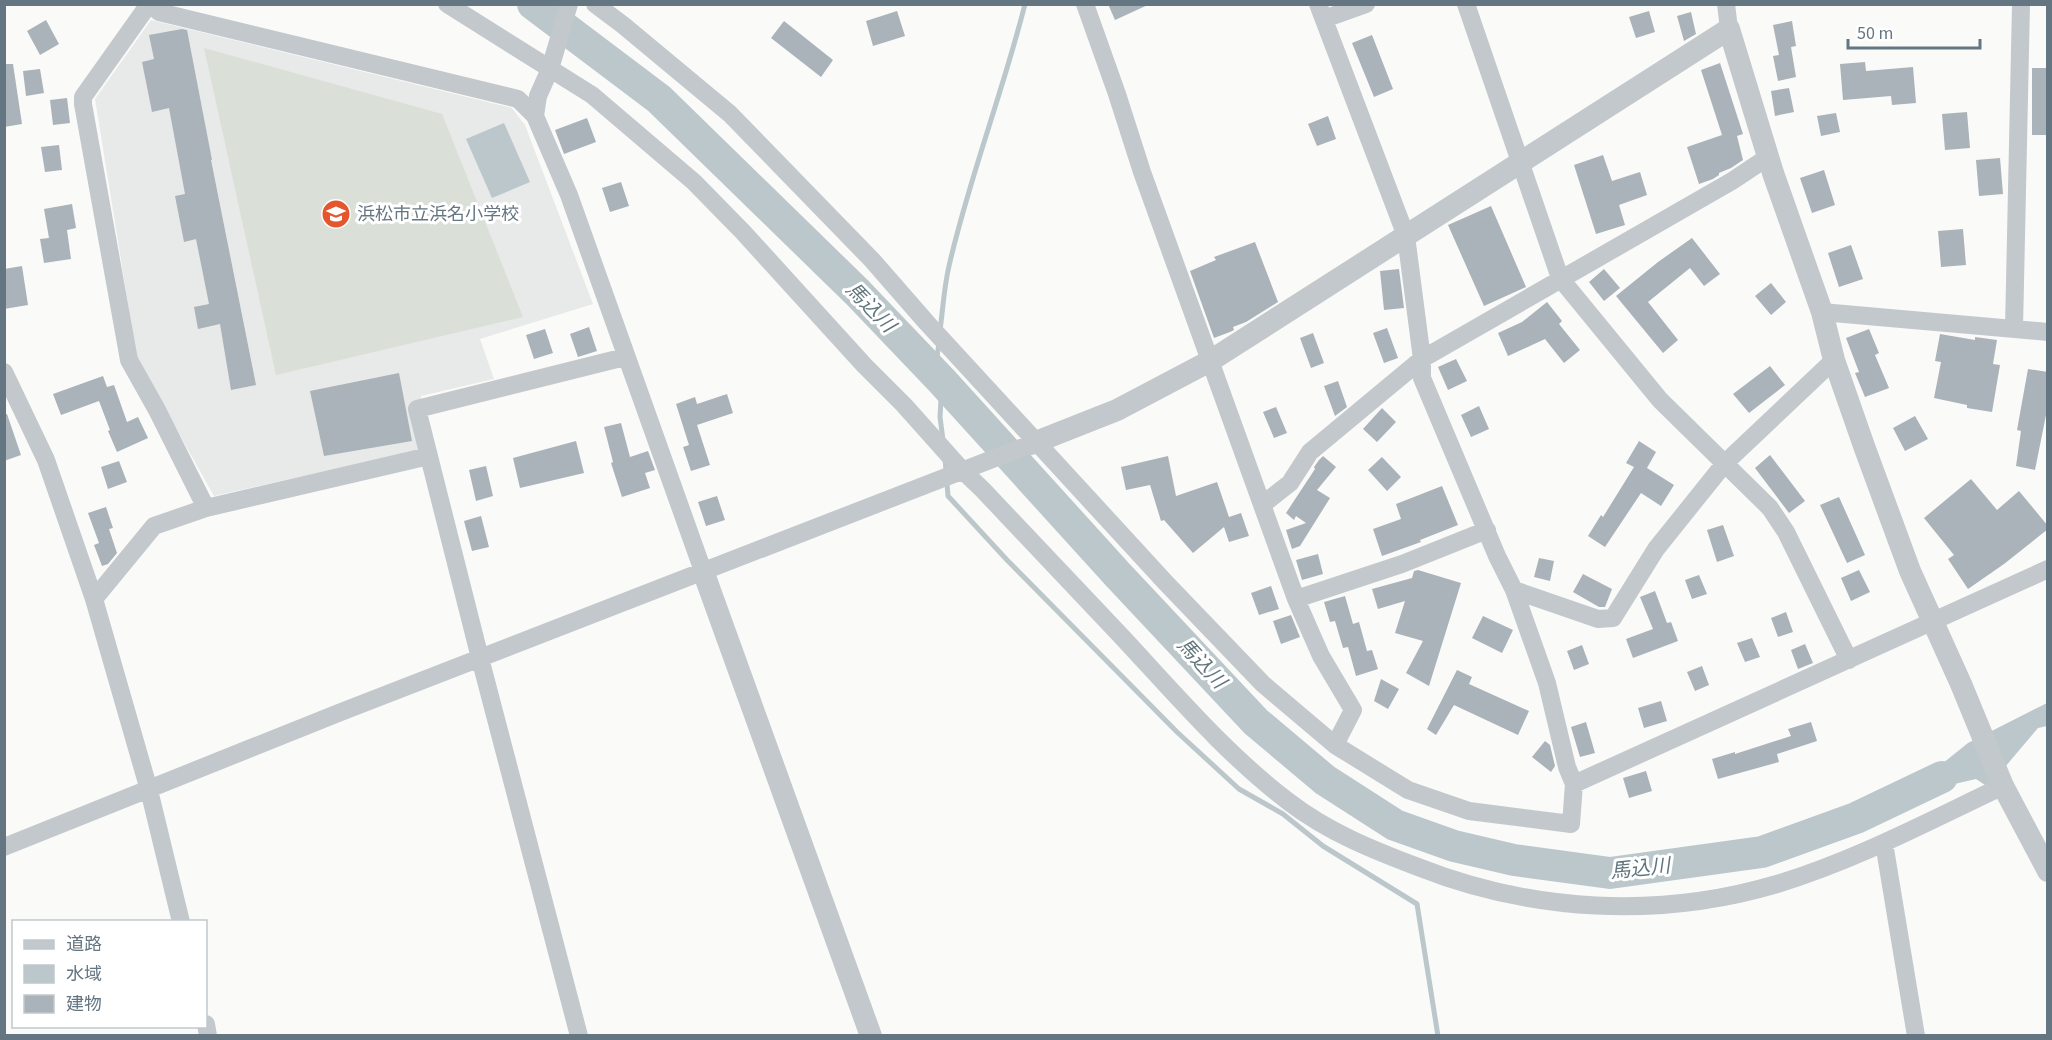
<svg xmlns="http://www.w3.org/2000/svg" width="2052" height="1040" font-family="'Source Sans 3','Noto Sans JP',sans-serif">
	<rect width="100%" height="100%" fill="#fafaf8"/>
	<path fill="#e8e9e9" d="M151 20 512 108 525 125 593 304 480 339 494 379 421 396 429 448 214 496 137 359 95 99Z"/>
	<path fill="#dadfd7" d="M204 48 442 114 523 317 276 375Z"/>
	<path fill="#bbc7cb" d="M504 123 530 182 492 198 466 139Z
		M2047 703V726L2038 728 1988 787 1976 779 1902 796 1968 743Z"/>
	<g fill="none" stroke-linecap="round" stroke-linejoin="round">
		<path stroke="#bbc7cb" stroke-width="5" d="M940 330C943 309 944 287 949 266 969 178 1003 92 1025 4
			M939 343 936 364 942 381 940 417 943 440
			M945 458 948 496 1007 560 1177 732 1239 789 1283 814 1323 846 1417 904 1438 1036"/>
		<path stroke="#bbc7cb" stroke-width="32" d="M533 4 659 99 857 292 942 381 1118 575 1256 722 1325 780 1395 825 1454 846 1514 860 1610 873 1762 852 1856 818 1942 777"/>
	</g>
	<path fill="#aab3b9" d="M1108 4H1150L1115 20Z
		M897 11 905 36 873 46 866 21Z
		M1649 11 1655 32 1636 38 1629 17Z
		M1691 12 1696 34 1684 41 1677 16Z
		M46 20 59 44 40 55 27 31Z
		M784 21 833 60 821 77 771 38Z
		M1792 21 1796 46 1791 47 1796 77 1778 81 1773 56 1779 55 1773 25Z
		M182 29 187 30 212 160H211L256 385 231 390 220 324 198 329 194 307 209 304 196 239 184 242 175 196 185 194 169 108 152 112 142 62 154 59 149 35Z
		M1372 35 1393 89 1374 97 1352 43Z
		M1865 62 1866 71 1913 67 1916 103 1892 105 1891 96 1843 100 1840 64Z
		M1720 63 1743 134 1737 136 1743 160 1731 168 1719 173V175L1713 179 1699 184 1687 147 1722 135 1701 70Z
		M4 64H13L22 124 4 127Z
		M2032 68H2048V135H2032Z
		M40 69 44 93 26 96 23 71Z
		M1789 88 1794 112 1775 116 1771 91Z
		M67 98 70 123 53 125 50 100Z
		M1967 112 1970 148 1945 150 1942 114Z
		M1836 113 1840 132 1821 136 1817 116Z
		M1328 116 1336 139 1317 146 1308 124Z
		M587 118 596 142 564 154 555 130Z
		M59 145 62 170 45 172 41 147Z
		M1603 155 1612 181 1640 172 1647 195 1619 205 1625 225 1596 234 1574 165Z
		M2000 158 2003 194 1979 196 1976 160Z
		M1824 170 1835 205 1812 213 1800 178Z
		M621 182 629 206 610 212 602 188Z
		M72 204 76 228 67 230 71 259 44 263 40 239 49 238 44 209Z
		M1491 206 1526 287 1484 306 1448 225Z
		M1963 229 1966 265 1941 267 1938 231Z
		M1692 238 1720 274 1704 286 1690 268 1648 302 1678 340 1663 353 1616 296 1658 262Z
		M1255 242 1278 302 1246 322 1233 327 1234 330 1230 332 1214 338 1190 271 1216 260 1214 257Z
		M1851 245 1863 279 1839 287 1828 253Z
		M22 266 28 305 4 309V269Z
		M1399 269 1404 308 1384 310 1380 271Z
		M1604 269 1620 288 1604 301 1589 282Z
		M1771 283 1786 302 1771 315 1755 296Z
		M1547 302 1562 321 1559 324 1580 350 1564 363 1545 339 1508 356 1498 333 1522 322Z
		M589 327 597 351 578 357 570 334Z
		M1387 328 1398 358 1384 363 1373 333Z
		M545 329 553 353 534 359 526 335Z
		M1869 329 1879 353 1875 355 1889 388 1865 397 1855 373 1859 372 1846 338Z
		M1313 333 1324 363 1311 368 1300 338Z
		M1940 334 1975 340V337L1997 340 1993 364 2000 365 1992 412 1967 408V405L1934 398 1941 362 1935 361Z
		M1456 359 1467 381 1448 390 1438 367Z
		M1770 366 1785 385 1749 413 1733 394Z
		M2028 369 2048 372V405L2035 470 2016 466 2021 431 2017 430Z
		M399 373 412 441 324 456 310 391Z
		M103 376 107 387 114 385 127 422 138 417 148 438 117 452 108 431 110 430 99 401 61 415 53 394Z
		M1338 381 1347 407 1335 416 1324 386Z
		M727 394 733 413 697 425 710 465 691 471 683 447 689 445 676 404 695 397 697 404Z
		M1479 406 1489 429 1471 437 1461 415Z
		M1276 407 1287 433 1274 438 1263 412Z
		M1382 408 1396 422 1377 442 1363 429Z
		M4 414H7L21 455 4 461Z
		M1915 416 1928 439 1905 451 1893 428Z
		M621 423 630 457 648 451 655 470 645 473 650 488 622 497 611 463 613 462 604 427Z
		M576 441 584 473 520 488 513 458Z
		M1639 441 1656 452 1647 468 1674 485 1661 506 1641 493 1605 547 1588 536 1601 515 1603 517 1634 467 1626 463Z
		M1770 455 1805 501 1789 513 1755 468Z
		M1168 456 1176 496 1217 482 1229 517 1241 513 1249 536 1229 542 1224 527 1193 553 1164 520 1161 521 1150 485 1126 490 1121 467Z
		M1323 456 1336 467 1317 490 1330 498 1300 546 1292 549 1286 530 1306 523 1296 516 1294 520 1286 513 1315 469 1314 467 1319 460Z
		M1382 457 1401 477 1387 491 1368 470Z
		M119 461 127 482 108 489 101 467Z
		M486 466 493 496 476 501 469 470Z
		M1971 479 1997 510 2019 491 2048 526V529L2004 564 1968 589 1948 559 1954 555 1924 518Z
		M1442 486 1458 525 1420 540 1421 542 1382 556 1373 529 1401 519 1396 504Z
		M717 496 725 520 706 526 698 502Z
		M1839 497 1865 555 1847 563 1820 505Z
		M106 507 113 528 109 529 117 553 108 564 102 566 94 545 99 543 88 513Z
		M481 516 489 547 472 551 464 521Z
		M1723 525 1734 556 1717 562 1707 530Z
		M1318 554 1323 574 1302 580 1296 560Z
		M1539 558 1554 561 1550 581 1534 577Z
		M1418 570 1461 583 1429 686 1406 673 1423 641 1395 633 1405 601 1378 609 1372 589 1412 578 1414 571Z
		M1859 570 1870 592 1851 601 1841 578Z
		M1583 574 1612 589 1605 607H1599L1573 592Z
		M1699 575 1707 594 1692 599 1685 580Z
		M1271 586 1279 609 1259 615 1251 593Z
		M1655 591 1667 623 1671 622 1678 641 1633 658 1626 639 1653 629 1640 597Z
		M1345 596 1353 624 1359 622 1367 651 1372 650 1378 669 1356 676 1348 647 1343 648 1335 621 1330 622 1324 602Z
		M1786 612 1793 632 1778 637 1771 618Z
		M1291 615 1300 637 1281 644 1273 621Z
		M1483 616 1513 630 1502 653 1472 638Z
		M1752 638 1760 657 1745 662 1737 643Z
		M1805 644 1813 663 1798 669 1791 650Z
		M1582 645 1589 664 1574 670 1567 651Z
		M1702 666 1709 685 1695 691 1687 672Z
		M1457 670 1472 677 1469 684 1529 711 1518 735 1454 705 1436 735 1427 729Z
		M1381 679 1399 689 1388 709 1374 701Z
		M1661 701 1667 721 1644 728 1638 708Z
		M1586 722 1595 753 1580 757 1571 727Z
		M1811 722 1817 741 1777 754 1779 762 1718 779 1712 759 1735 752V754L1791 736 1788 729Z
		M1545 741 1550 745 1555 766 1551 772 1532 757Z
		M1646 771 1652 791 1629 798 1623 778Z"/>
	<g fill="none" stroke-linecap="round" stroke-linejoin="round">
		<path stroke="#c3c8cc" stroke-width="18" d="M149 4 83 97V104L129 360 157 410 206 508
			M151 4 159 12 518 99 535 116 569 195 703 571
			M447 4 592 95 694 182 743 232 864 365 904 405 962 470 982 489C1029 539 1076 588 1123 638 1176 695 1227 755 1289 802 1328 832 1373 850 1418 867 1532 912 1659 919 1777 884 1856 860 1929 821 2003 786
			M595 4 623 25 730 114 872 260 927 323 1166 583 1263 684 1335 745 1408 790 1469 811 1571 824 1574 784
			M1085 4 1117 94 1142 172 1296 599 1321 656 1353 710 1335 745
			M1318 4 1406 236 1422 359V378L1497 556 1514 590 1547 683 1567 767 1574 784 2048 569
			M1466 4 1560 278 1660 400 1770 508 1786 532 1849 660
			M1726 4 1729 29
			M1324 19 1366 4
			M535 116 538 96 550 69 569 4
			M1822 312 2048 332
			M2014 329 2021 4
			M4 372 46 460 94 599 149 790 181 922
			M1262 505 1290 483 1310 452 1422 359 1732 181 1768 157
			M1514 590 1598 619 1613 618 1656 549 1725 463 1834 360
			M94 599 154 526 206 508 429 456
			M1296 599 1402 564 1487 530
			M1884 843 1916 1036
			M4 847 341 712 1031 444
			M206 1024 208 1036
			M579 1036 480 658 417 409 625 357"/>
		<path stroke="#c3c8cc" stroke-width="22" d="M1031 444 1117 410 1210 361 1729 29 1773 173 1822 312 1834 360 1864 446 1910 571 1961 684 2003 786 2048 871
			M703 571 871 1036"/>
	</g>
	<defs>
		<g id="school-disc" transform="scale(1.5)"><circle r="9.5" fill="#e4572e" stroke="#fff"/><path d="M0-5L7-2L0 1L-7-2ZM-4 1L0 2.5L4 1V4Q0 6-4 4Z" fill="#fff"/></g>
	</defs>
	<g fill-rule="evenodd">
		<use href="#school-disc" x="336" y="214"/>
	</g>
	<g text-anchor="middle" stroke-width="6" stroke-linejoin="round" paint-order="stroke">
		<g font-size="18" fill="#657683" stroke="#fff" text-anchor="start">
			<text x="357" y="220">浜松市立浜名小学校</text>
		</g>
		<g font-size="20" font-style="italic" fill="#60757c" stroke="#fff">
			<text transform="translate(871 307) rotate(46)" y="7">馬込川</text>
			<text transform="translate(1202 663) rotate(47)" y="7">馬込川</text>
			<text transform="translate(1640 868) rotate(-6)" y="7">馬込川</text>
		</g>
	</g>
	<rect width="2052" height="1040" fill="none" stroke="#657683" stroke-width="12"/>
	<rect x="12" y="920" width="195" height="108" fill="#ffffff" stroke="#c1c8cd" stroke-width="1.5"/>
	<rect x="24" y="940" width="30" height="9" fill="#c3c8cc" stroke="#c1c8cd" stroke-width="1.5"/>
	<text x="66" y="950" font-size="18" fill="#657683">道路</text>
	<rect x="24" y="965" width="30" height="18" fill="#bbc7cb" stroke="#c1c8cd" stroke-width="1.5"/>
	<text x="66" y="980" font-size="18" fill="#657683">水域</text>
	<rect x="24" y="995" width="30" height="18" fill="#aab3b9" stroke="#c1c8cd" stroke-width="1.5"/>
	<text x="66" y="1010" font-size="18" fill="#657683">建物</text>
	<path d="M1848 39v9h132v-9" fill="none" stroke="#657683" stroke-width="3"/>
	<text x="1857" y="39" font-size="18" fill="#657683" stroke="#ffffff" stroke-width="4.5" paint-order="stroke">50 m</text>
</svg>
